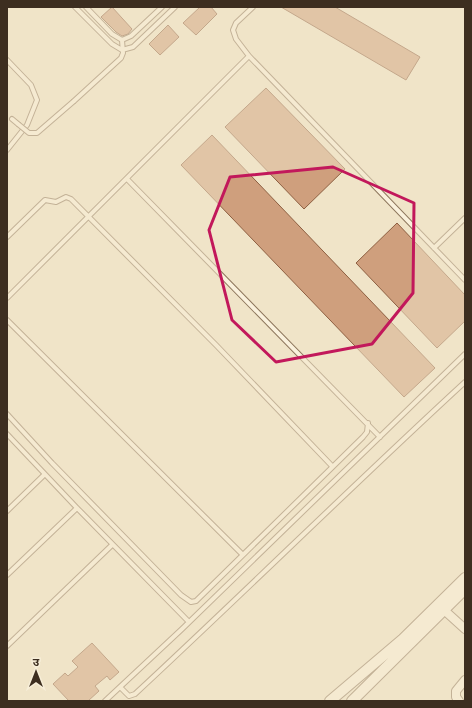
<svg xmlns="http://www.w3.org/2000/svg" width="472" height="708" font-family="'PT Serif','Noto Sans Devanagari',serif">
	<rect width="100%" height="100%" fill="#f0e4c8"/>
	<path fill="#cf9f7d" stroke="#8d5f41" d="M112 7 132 29 128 34 122 36 116 32 101 17Z
		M200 7H211L217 14 196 35 183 23Z
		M281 7H335L420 57 406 80Z
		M168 25 179 37 160 55 149 44Z
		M266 88 345 169 304 209 225 127Z
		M212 135 435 368 404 397 181 165Z
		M397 223 465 295V321L437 348 356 263Z
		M92 643 119 672 110 680 107 676 95 686 99 691 88 701H69L53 684 65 673 68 676 78 667 72 661Z"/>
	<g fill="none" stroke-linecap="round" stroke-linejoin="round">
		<g stroke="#8d765c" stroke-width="6">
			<path id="service" d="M75 7 112 44 122 50 133 47 175 7
				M86 7 112 34 122 40 131 36 162 7
				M253 7 236 23 233 30 236 39 249 56 465 280
				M7 60 31 85 37 100 27 125 7 150
				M74 101 121 58 123 53 122 40
				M12 119 18 124
				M127 179 380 437
				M7 237 45 200 56 202 66 197 71 199 216 345 332 466
				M434 248 465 218
				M7 298 249 56
				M7 320 242 554
				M7 414 52 463 181 595 191 602 196 601 363 437 367 432 368 423
				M7 434 77 508 189 622
				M7 511 44 475
				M7 575 77 508
				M7 646 112 545
				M120 687 129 696 135 694C246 591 353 485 465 382
				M105 701 182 629 465 354"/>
		</g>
		<g stroke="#8d765c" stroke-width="10">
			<path id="minor" d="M444 610 465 629
				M459 701 456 697V691L465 680"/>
		</g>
		<g stroke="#8d765c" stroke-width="12">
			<path id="tertiary" d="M330 701 403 639 465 578
				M352 701 465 589"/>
		</g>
		<use href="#service" stroke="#faf1dc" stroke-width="4"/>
		<use href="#minor" stroke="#faf1dc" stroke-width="8"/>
		<use href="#tertiary" stroke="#faf1dc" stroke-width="10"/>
		<g stroke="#8d765c" stroke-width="6" stroke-linecap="butt">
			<path id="service-bridge" d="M18 124 29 133H37L74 101"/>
		</g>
		<use href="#service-bridge" stroke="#faf1dc" stroke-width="4"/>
	</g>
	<path d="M0 0H472V708H0ZM333 167 414 203 413 293 372 344 276 362 232 320 209 230 230 177Z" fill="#f0e4c8" fill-opacity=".55" fill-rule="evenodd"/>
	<path fill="none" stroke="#c2185b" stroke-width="3" stroke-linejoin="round" d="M333 167 414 203 413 293 372 344 276 362 232 320 209 230 230 177Z"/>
	<rect width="472" height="708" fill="none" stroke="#3d2e20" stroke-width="16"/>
	<g transform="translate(36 672)" stroke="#f7eed8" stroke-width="3" paint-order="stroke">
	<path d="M0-3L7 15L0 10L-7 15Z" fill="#3d2e20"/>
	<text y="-6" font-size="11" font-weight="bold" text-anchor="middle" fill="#3d2e20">उ</text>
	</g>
</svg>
